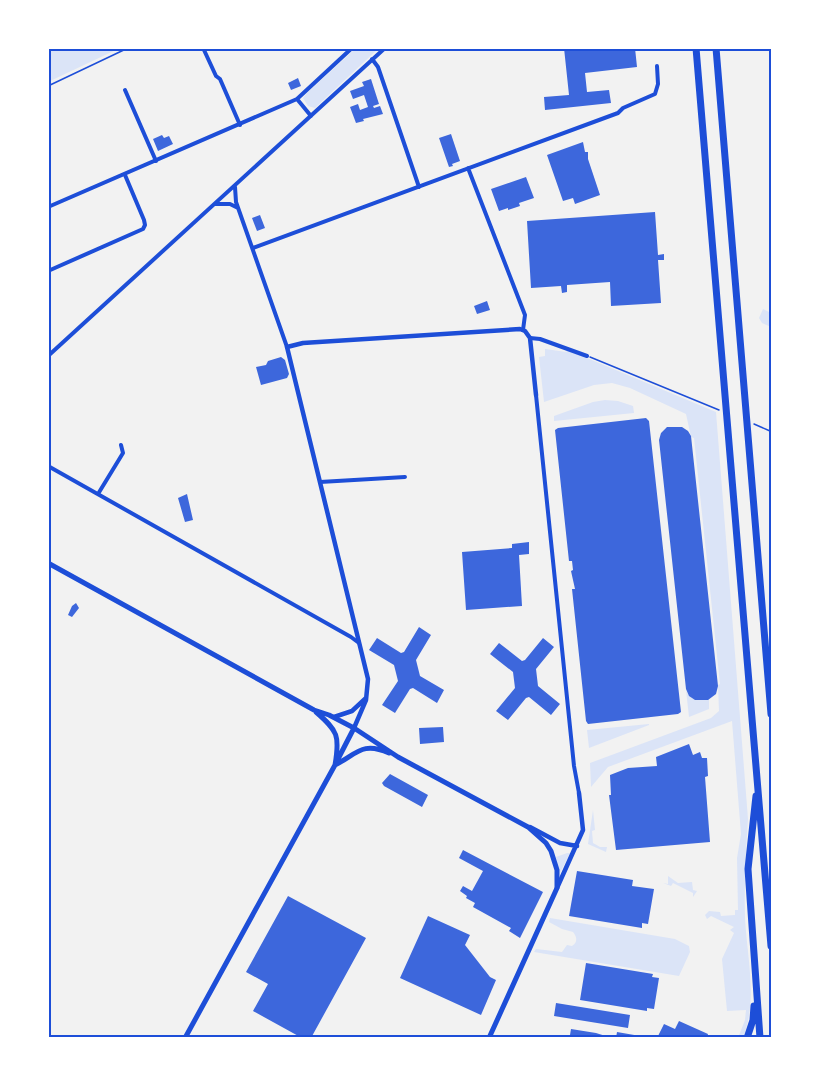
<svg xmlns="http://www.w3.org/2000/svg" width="819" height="1086" font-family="'PT Sans',sans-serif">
	<rect width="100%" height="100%" fill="#f2f2f2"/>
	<path fill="#dbe4f7" d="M48 48H120L48 82Z
		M356 48H379L315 108 308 106 303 98 307 93Z
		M763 309 771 313V327L762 323 759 318Z
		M545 349 566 352 568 350 716 412 748 819C746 852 744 884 745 918 747 957 758 1000 743 1038H738L745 1020 746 1010 727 1011 722 959 734 933 730 930 734 927 711 916 707 919 705 915 709 911 720 912 721 916 735 915V910H738L737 858 741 834 732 721 608 767 591 787 590 763 711 718 719 711 718 685 720 684 694 438 691 437 686 414 630 388 612 383 594 385 544 402 539 357 545 356Z
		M605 400 618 401 633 406 634 413 554 421V416L593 402Z
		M686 690C690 701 699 701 709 699V709L689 717Z
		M649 724V725L589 748 587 730Z
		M593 810 595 830 592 831 593 843 600 847H607L606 852 588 844Z
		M567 853H570L559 875 556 857Z
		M668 876 678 883 692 882 693 890 697 891 693 897V893L673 883 671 886 663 883 668 884Z
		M550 918 675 939 689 946 690 952 679 976 534 952 536 949 562 952 567 945 572 946C578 942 577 937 573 932L562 929 549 922Z"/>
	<path fill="#3d67dc" d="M564 48H635L637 67 585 73 587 92 609 90 611 103 545 110 544 97 569 95Z
		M298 78 301 86 291 90 288 83Z
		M371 79 379 104 373 106 374 108 380 106 383 114 363 119 364 121 356 123 350 107 358 104 360 110 368 107 364 95 353 99 350 91 364 86 362 82Z
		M451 134 460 161 452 164 453 166 449 167 439 138Z
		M162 135 164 138 169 136 173 144 158 151 153 139Z
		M583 142 585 152H588V159L600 195 575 204 573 198 563 201 547 155Z
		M526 177 534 198 519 203 520 206 508 210V208L499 211 491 189Z
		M655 212 658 255 664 254V260H658L661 303 611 306 610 282 567 285V292L562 293 561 286 531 288 527 221Z
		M260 215 265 228 257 231 252 218Z
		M487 301 490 310 477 314 474 306Z
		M281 357 285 360 289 374 287 378 261 385 256 367 266 365 268 361Z
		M646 418 649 421 681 712 678 714 588 724 586 721 572 589H575L571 571 573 570 572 561H569L555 430 558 428Z
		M667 427H682L688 431 691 436 718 686 716 694 708 700H695L689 696 686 689 659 440 661 433Z
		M187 494 193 520 185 522 178 498Z
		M529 542V554L519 555 522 606 466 610 462 552 512 548V544Z
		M76 603 79 608 72 617 68 615 72 606Z
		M419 627 431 635 416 660 420 676 444 690 437 703 413 688 410 689 395 713 382 705 398 681 394 665 369 650 377 638 401 653 404 652Z
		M543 638 554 647 536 669 538 686 560 704 551 715 529 697 526 698 508 720 496 711 515 688 513 672 490 654 499 643 522 661 525 660Z
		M443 727 444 742 420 744 419 728Z
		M689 744 693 755 700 752 702 758H707L708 776 705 777 710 842 616 850 609 795H611L610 775 628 768 657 766 656 757Z
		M390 774 428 795 422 807 384 786 382 783Z
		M463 850 543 892 520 938 509 931 511 928 473 907 475 903 466 898 467 896 460 891 463 886 472 891 483 871 459 858Z
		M577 871 633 880 632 886 654 889 648 924 642 923V928L569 916Z
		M288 896 366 938 311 1038H302L253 1011 268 984 246 972Z
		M428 916 470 935 465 945 490 977 496 980 481 1015 400 978Z
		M586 963 653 974 652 977 659 978 654 1009 647 1008V1011L580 1000Z
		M556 1003 630 1015 628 1028 554 1016Z
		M679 1021 708 1034 707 1038H657L664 1024 675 1029Z
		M571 1029 596 1033 612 1038H572L570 1035Z
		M617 1032 640 1036V1038H616Z"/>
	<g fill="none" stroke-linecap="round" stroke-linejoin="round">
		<path stroke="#1d4ed8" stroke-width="1.5" d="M48 86 128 48
			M590 357 719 410
			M754 424 770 431"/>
		<path stroke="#1d4ed8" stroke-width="4" d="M204 50 216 76 220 79 240 125
			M372 59 378 67 419 187
			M125 90 156 161
			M297 99 311 116
			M468 168 525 315 523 330
			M235 187 236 202 287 347
			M216 204H230L238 208
			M48 207 297 99 352 48
			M253 248 618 113 623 108 655 94 658 84 657 66
			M48 271 143 229 145 225 144 220 125 175
			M530 338 540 339 587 356
			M48 356 385 48
			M536 395 574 766 579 793
			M48 466 351 637 359 643
			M320 482 405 477
			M98 494 123 453 121 445"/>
		<path stroke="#1d4ed8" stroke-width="4.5" d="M334 717 352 711 366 698
			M354 728 366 700 368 679 287 347 303 343 520 329 525 331 530 338 536 395
			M530 827 560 843 577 846
			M557 888 583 830 579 793"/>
		<path stroke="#1d4ed8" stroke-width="5" d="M48 563 314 710 329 715 354 728 398 757 528 827 546 843 551 851 557 870V888L489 1038
			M337 761 354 728
			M335 765C357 754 362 741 389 753
			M185 1038 335 765C340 736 338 731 316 712"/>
		<path stroke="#1d4ed8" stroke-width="7" d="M696 48 771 946
			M716 48 771 714
			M756 796 748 869 760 1038
			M747 1038 753 1020 754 1006"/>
	</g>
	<rect width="819" height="1086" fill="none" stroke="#ffffff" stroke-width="99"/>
	<rect x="50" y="50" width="720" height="986" fill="none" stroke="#1d4ed8" stroke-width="2"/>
</svg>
